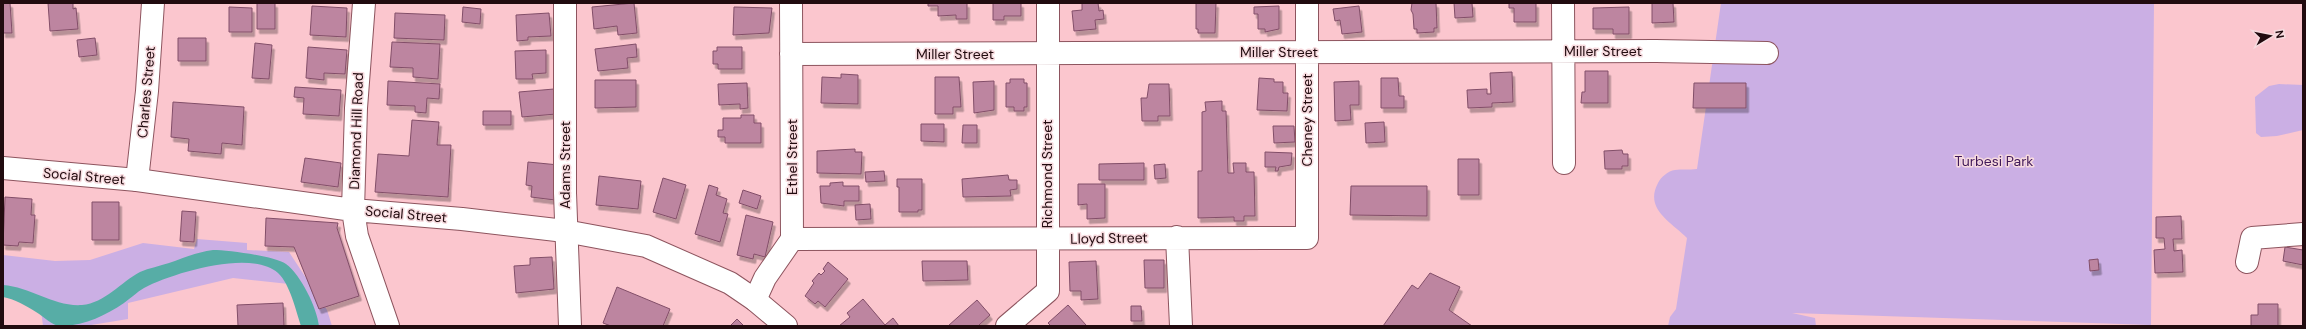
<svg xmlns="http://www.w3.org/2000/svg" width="2306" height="329" font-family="'DM Sans',sans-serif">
	<defs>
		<filter id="shadow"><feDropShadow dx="2.5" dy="4.5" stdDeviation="0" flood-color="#0004"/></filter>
	</defs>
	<rect width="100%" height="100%" fill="#fbc6ce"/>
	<path fill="#cbafe4" d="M1721 3H2154L2151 325 1792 313 1815 318 1816 326H1668L1670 317 1676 309 1687 238C1671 222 1644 209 1658 183 1661 177 1668 171 1675 170 1682 169 1689 170 1697 169Z
		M2279 84 2303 85V130L2277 136 2261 137 2256 133 2255 97 2269 86Z
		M197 239 247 243V250L289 252 327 310 332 326H304L289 284 233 278 128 303V319L85 326H43L41 310 3 293V255L55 261 90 260 143 243 194 249Z"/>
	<path fill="#57ada6" d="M213 250C228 250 274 256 286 264 301 275 317 308 319 326H301C296 311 290 284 278 273 251 249 173 273 144 288 137 292 131 298 124 303 106 315 86 325 63 326 52 327 45 317 36 312 27 306 14 299 3 297V285C31 287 54 307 82 305 105 303 121 282 140 272 149 268 160 266 169 263 184 258 197 252 213 250Z"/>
	<path fill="#bd85a0" stroke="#824e68" filter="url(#shadow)" d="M3 3H10L12 33H3Z
		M48 3H73V9L76 8 78 29 50 31Z
		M257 3H275V29H257Z
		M634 3 637 33 618 35 617 26 594 29 592 7Z
		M928 3H967V19H956V15L938 16V6H928Z
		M993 3H1021V16H1004V20H993Z
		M1082 3H1098L1099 11 1103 10 1104 19 1095 20 1096 29 1074 31 1072 11 1082 10Z
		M1196 3H1216L1215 33H1198V29H1196Z
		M1412 3H1436L1437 28H1434V32L1417 33V29H1414L1413 14 1411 10Z
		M1454 3H1472L1473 17 1455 18Z
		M1509 3H1536V22H1514V8H1509Z
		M1652 3H1673L1674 22 1652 23Z
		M312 6 347 8 346 37 310 35Z
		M1279 6V29L1265 32V29H1258V14H1254V7Z
		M1359 6 1362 32 1342 34 1340 20 1335 21 1333 9Z
		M229 7 252 8V32H229Z
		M463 7 481 9 480 24 462 22Z
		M734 7 772 8 769 33 733 35Z
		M1629 7V34H1613V29H1593V8Z
		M395 13 445 15 444 40 394 38Z
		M549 13 551 36 528 37V40L517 41 516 15Z
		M95 38 97 55 79 57 77 40Z
		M178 38H206V61H178Z
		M392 42 440 44 438 79 413 77V68L390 67Z
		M255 43 272 45 269 79 252 78Z
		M636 44 637 57 627 58 628 68 598 71 595 49Z
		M308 47 347 50 345 74 324 73V80L306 78Z
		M717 47H742V69H718V64H713V51H717Z
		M546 50V73L532 74 533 79H516L515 51Z
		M1585 71H1608V103H1581L1582 92H1585Z
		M1512 72 1513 102 1492 103V107L1468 108 1467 90 1487 89V94H1491L1490 73Z
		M841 74 858 75V104L821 103 822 77 841 78Z
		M935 77H959L961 107H953V114H935Z
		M1259 78 1274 79V82H1283V93H1288L1287 111 1257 110Z
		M1381 78H1398L1399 96H1404V108H1381Z
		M1010 79H1024V83H1027V107H1024V111H1014V107H1006V83H1010Z
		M595 80H636V107L595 108Z
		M388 81 440 84 439 99 427 98 426 113 415 112V106L387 105Z
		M994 81V110L974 113 973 82Z
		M1359 81V105H1350L1351 120 1335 121 1334 82Z
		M747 83 748 108 740 109V104L719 105 718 84Z
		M1694 83H1746V108H1693Z
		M1149 84H1169L1170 116H1158V121H1142L1141 98H1147Z
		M295 87 341 90 339 116 303 114 304 98 294 97Z
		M554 89 556 114 522 117 519 92Z
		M1222 101V111H1226L1228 173H1234L1233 163H1246V172H1254L1255 216H1244V221H1234V217L1198 218V171H1202V112L1206 111 1205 102Z
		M173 102 244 107 242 145 222 143 221 154 188 151 189 139 171 137Z
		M483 111H511V125H483Z
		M741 115H754V123H761V143H725V137H718V130H723V118H741Z
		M412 120 439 122 437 145H451L448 197 375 192 378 154 409 156Z
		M1384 122 1385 142 1366 143 1365 123Z
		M921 124H944V142L921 141Z
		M963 125H977V143H962Z
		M1273 126H1294L1295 142 1274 143Z
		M855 149V152H862L861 174 817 173V151Z
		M1622 150 1623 154H1628V166H1622V169H1605L1604 151Z
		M1265 152 1292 153 1291 165 1279 167 1278 171H1275L1276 167H1265Z
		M305 158 341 163 338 187 301 182Z
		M1458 159H1479V195H1458Z
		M528 162 559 165 555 200 531 197 532 186 526 185Z
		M1144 163V180H1099V164Z
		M1165 164 1166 178 1155 179 1154 165Z
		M884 171 885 181 866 182 865 172Z
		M1008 175 1009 180H1017V189L1010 190 1011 196 963 197 962 179Z
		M599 176 641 181 638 209 596 205Z
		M663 178 686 185 676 219 653 212Z
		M897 179H922V210H918V212H899V187H897Z
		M843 182V186H859V201H844V206L821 203 820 186H830V183Z
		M1078 184H1105V218L1087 219V204L1078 205Z
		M709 185 718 188 716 195 727 199 723 213 728 214 720 242 695 234Z
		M1351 186H1427V216L1350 215Z
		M743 190 761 196 757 209 739 203Z
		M5 197 32 199 31 215H35L33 243 19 242 18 246 3 245Z
		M92 202H119V240H92Z
		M870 204 871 219 856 220 855 205Z
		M182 211 196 212 194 242 180 241Z
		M746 215 773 222 765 257 754 254 753 259 737 255Z
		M2181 216 2182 239H2173L2174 251 2182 250 2183 272 2155 273 2154 250 2165 249 2164 238H2156V217Z
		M266 218 338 223 337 228 359 296 319 309 294 247 265 246Z
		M2285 247 2303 250V265L2283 261Z
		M552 257 554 289 516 293 514 266 530 265V258Z
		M2098 259 2099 270 2090 271 2089 260Z
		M1144 260H1164V288H1145Z
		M922 261H967L968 280 923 281Z
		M1096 261 1098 299 1081 300V291H1070L1069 262Z
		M828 262 848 279 825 307 818 301 815 304 805 296 814 283 812 281 819 273 821 275 825 271 823 269Z
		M1430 273 1460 287 1449 310 1472 326H1383L1412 285 1418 289Z
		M617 287 670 309 663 326H611L603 323Z
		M863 299 885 325 893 318 899 326H839L850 317 847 313Z
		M977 300 990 315 978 326H948Z
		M283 303 284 326H238L237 305Z
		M2258 304H2278V326H2251V315H2258Z
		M1068 305 1086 325 1085 326H1051L1048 323Z
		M1131 306H1141L1142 321H1131Z
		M737 319 744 326H730Z"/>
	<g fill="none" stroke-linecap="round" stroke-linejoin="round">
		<g stroke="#8d545e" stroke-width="24">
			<path id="minor" d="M565 3V193L570 326
				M1563 3 1564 163
				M791 54 1656 51 1767 53
				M137 180 147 91 153 3
				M1177 237 1181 326
				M792 239 1307 238V3
				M2247 262 2252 238 2303 234
				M755 300 765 278 792 239 791 3
				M1007 326 1048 291V3"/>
		</g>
		<g stroke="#8d545e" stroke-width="24">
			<path id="major" d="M364 3 356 108 353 210 357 236 388 326
				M3 168 137 180 353 210 462 219 565 231 646 246 730 283 755 300 786 326"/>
		</g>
		<use href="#minor" stroke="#fff" stroke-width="22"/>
		<use href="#major" stroke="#fff" stroke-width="22"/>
	</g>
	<g text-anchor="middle" stroke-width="3" stroke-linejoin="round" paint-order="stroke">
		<g font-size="14" fill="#210b0f" stroke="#f7dbdf">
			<text x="1603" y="56">Miller Street</text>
			<text x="1279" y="57">Miller Street</text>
			<text x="955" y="59">Miller Street</text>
			<text transform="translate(146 92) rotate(-85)" y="5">Charles Street</text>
			<text transform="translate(1307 120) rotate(-90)" y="5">Cheney Street</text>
			<text transform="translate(356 131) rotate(-88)" y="5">Diamond Hill Road</text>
			<text transform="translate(792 157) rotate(-90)" y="5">Ethel Street</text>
			<text transform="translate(565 165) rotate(-90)" y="5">Adams Street</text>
			<text transform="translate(1047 174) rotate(-90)" y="5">Richmond Street</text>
			<text transform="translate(84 176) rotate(5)" y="5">Social Street</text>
			<text transform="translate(406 214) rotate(5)" y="5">Social Street</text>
			<text transform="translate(1109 238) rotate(-1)" y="5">Lloyd Street</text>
		</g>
		<g font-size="14" fill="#3f1859" stroke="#f7dbdf">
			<text x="1994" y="166">Turbesi Park</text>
		</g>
	</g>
	<rect width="2306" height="329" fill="none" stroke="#210b0f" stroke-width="8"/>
	<g transform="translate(2270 36) rotate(80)" stroke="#f7dbdf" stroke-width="3" paint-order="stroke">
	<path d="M0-3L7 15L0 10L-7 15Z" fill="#210b0f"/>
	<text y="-6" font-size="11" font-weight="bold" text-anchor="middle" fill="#210b0f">N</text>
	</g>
</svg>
